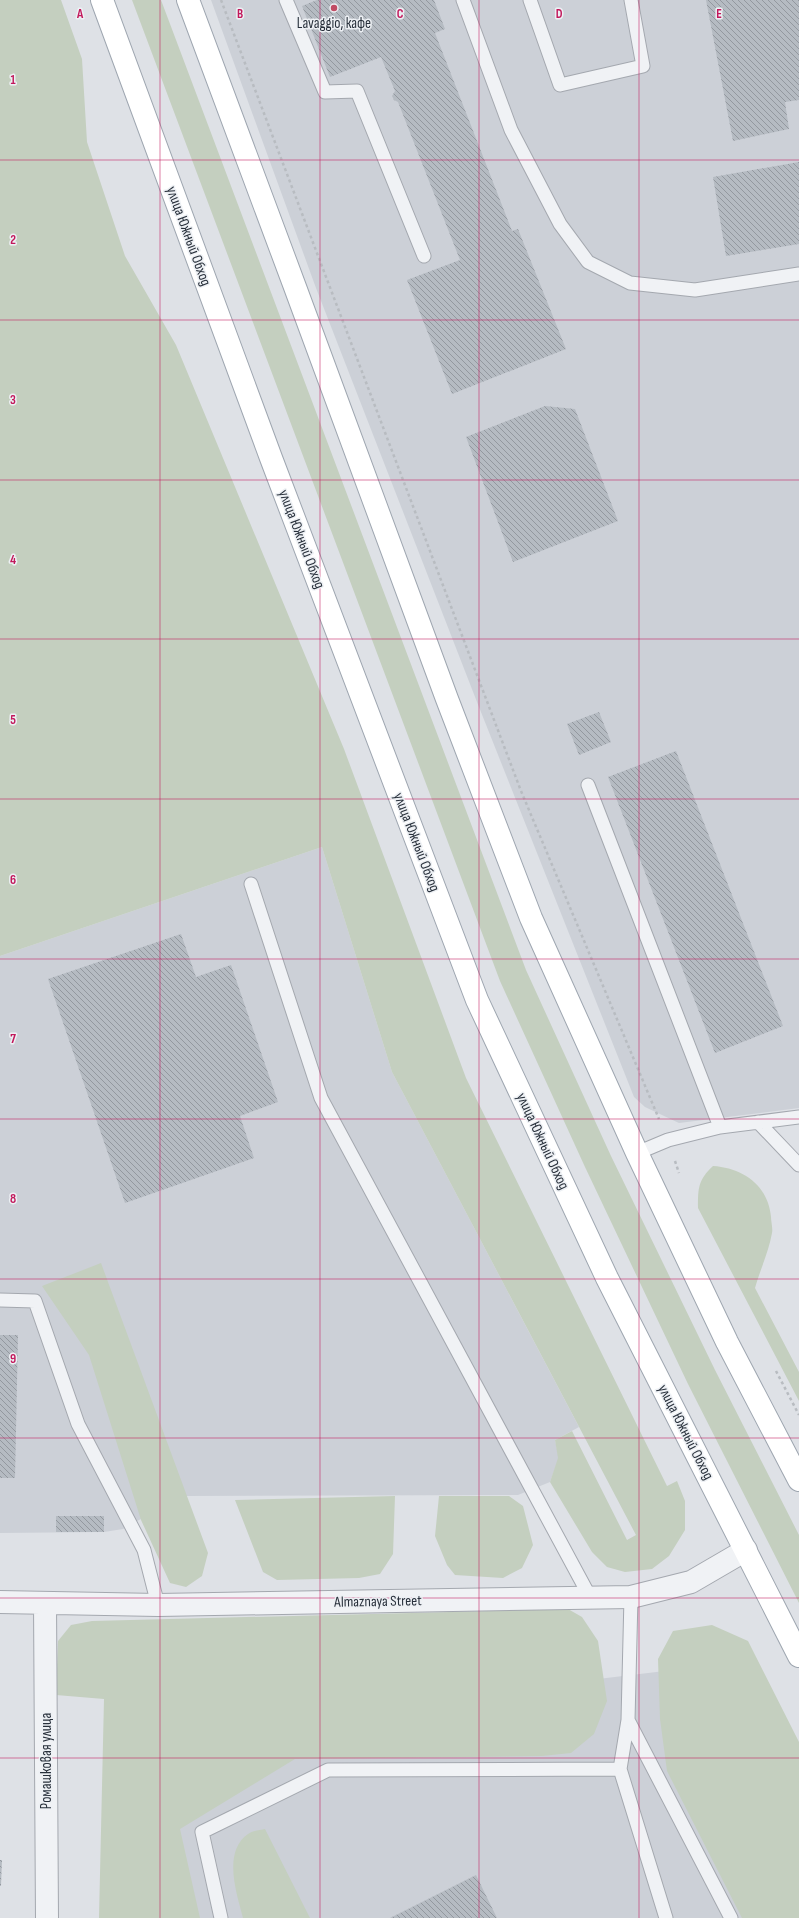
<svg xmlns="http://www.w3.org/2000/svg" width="799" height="1918" font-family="'Sofia Sans Condensed',sans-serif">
	<defs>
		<pattern id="building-back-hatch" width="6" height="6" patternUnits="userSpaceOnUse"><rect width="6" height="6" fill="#b5bbc2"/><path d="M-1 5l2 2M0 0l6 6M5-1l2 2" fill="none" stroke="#93989f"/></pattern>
	</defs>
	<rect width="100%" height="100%" fill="#dee1e6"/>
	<path fill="#ccd0d7" d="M211 0H799V1108L679 1123 645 1107 634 1097 477 702 316 288Z
		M322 847 392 1072 579 1427 555 1440 559 1458 550 1482 518 1495 182 1496 123 1529 104 1532 0 1533V956Z
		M673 1670 790 1918H113L119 1685 598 1679Z"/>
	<path fill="#c4cfbf" d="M0 0H61L82 59 87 142 125 256 176 345 344 749 466 1078 667 1486 677 1481 685 1501V1530L669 1556 652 1569 625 1572 607 1567 592 1552 550 1482 558 1458 555 1440 572 1431 627 1540 636 1535 392 1072 322 847 0 956Z
		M132 0H161L526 970 611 1156 715 1370 799 1535V1603L688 1384 585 1167 500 981Z
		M713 1166C743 1168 768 1185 771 1217 771 1222 773 1228 772 1233 769 1251 760 1270 755 1288L799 1372V1401L698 1208C698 1188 698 1180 713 1166Z
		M101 1263 208 1553 202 1576 186 1587 170 1583 141 1520 89 1355 42 1286Z
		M395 1496 393 1554 380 1574 359 1578 277 1580 263 1572 235 1500Z
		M439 1496H509L523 1506 533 1545 522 1568 503 1578 455 1575 447 1565 435 1536Z
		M568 1609 582 1617 598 1641 607 1701 594 1734 571 1753 542 1756 295 1759 180 1829 200 1918H99L104 1699 56 1695 58 1641 71 1625 92 1621Z
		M712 1625 748 1641 799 1742V1918H742L667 1771 660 1719 658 1659 673 1631Z
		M265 1829 310 1918H243C237 1894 222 1852 248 1834 252 1831 260 1830 265 1829Z"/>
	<path fill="url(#building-back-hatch)" d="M317 0H434L445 29 435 33 512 231 518 229 566 349 452 394 407 280 460 260 398 102 394 100 392 96 395 91 381 57 330 77 302 6Z
		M706 0H799V100L785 102 789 129 733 141Z
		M799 162V244L726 256 713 177Z
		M545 406 575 409 618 521 513 562 466 437Z
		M599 712 611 742 579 755 567 724Z
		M676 751 783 1026 715 1053 608 777Z
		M181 934 196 977 231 965 278 1102 240 1116 254 1158 125 1203 48 979Z
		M0 1335H18L15 1478H0Z
		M56 1516H104V1532H56Z
		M0 1860H2L1 1886H0Z
		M476 1875 497 1918H390Z"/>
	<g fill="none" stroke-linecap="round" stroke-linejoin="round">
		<g stroke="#a4a8af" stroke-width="15">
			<path id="service" d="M286 0 325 92 357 91 424 256
				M463 0 511 130 560 224 588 262 630 283 695 290 799 274
				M530 0 560 85 643 66 631 0
				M588 785 720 1127
				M251 884 321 1098 590 1597
				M758 1122 799 1165
				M637 1153 668 1140 720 1127 799 1117
				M0 1300 35 1301 78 1424 144 1550 158 1605
				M631 1597 628 1720 620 1769 666 1918
				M628 1720 731 1918
				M221 1918 202 1832 328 1770 620 1769"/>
		</g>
		<g stroke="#a4a8af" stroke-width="24">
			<path id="minor" d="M0 1602 158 1605 631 1597 691 1582 746 1550
				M45 1603 47 1918"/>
		</g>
		<g stroke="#9ea6b0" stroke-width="24">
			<path id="primary" d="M102 0 271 458 477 1000 607 1278 799 1656
				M188 0 295 287 447 699 531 918 637 1153 727 1342 799 1480"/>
		</g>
		<path stroke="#b8bcc1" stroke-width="2.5" stroke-dasharray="3 3" stroke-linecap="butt" d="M221 0 521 791 659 1119
			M675 1161 679 1173
			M776 1371 799 1415"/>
		<use href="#service" stroke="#f0f2f5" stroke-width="13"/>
		<use href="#minor" stroke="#f0f2f5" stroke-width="22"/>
		<use href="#primary" stroke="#fff" stroke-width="22"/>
	</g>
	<path fill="none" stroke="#c2185b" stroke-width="1" stroke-opacity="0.55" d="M160 0V1918M320 0V1918M479 0V1918M639 0V1918M0 160H799M0 320H799M0 480H799M0 639H799M0 799H799M0 959H799M0 1119H799M0 1279H799M0 1438H799M0 1598H799M0 1758H799"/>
	<circle fill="#c14c64" stroke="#edf0f4" stroke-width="1.5" cx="334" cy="8" r="4"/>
	<g text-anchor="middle" stroke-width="3" stroke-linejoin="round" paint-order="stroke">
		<g font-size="15" fill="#28303b" stroke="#edf0f4">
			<text x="334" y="28">Lavaggio, кафе</text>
		</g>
		<g font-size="15" fill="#28303b" stroke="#edf0f4">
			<text transform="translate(189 236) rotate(70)" y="5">улица Южный Обход</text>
			<text transform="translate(302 539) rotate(69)" y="5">улица Южный Обход</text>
			<text transform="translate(417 842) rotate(69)" y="5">улица Южный Обход</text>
			<text transform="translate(543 1141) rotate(65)" y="5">улица Южный Обход</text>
			<text transform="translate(686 1432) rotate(63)" y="5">улица Южный Обход</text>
			<text transform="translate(378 1601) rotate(-1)" y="5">Almaznaya Street</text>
			<text transform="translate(46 1761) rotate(-90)" y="5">Ромашковая улица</text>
		</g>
	</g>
	<g font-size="13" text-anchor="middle" font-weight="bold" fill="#c2185b" stroke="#edf0f4" stroke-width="3" stroke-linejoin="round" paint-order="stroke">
		<text x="80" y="18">A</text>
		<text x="240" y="18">B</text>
		<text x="400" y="18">C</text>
		<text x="559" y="18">D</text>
		<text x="719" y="18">E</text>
		<text x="13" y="84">1</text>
		<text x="13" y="244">2</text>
		<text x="13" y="404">3</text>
		<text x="13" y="564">4</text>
		<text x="13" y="724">5</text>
		<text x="13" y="884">6</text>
		<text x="13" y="1043">7</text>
		<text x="13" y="1203">8</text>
		<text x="13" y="1363">9</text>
	</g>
</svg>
